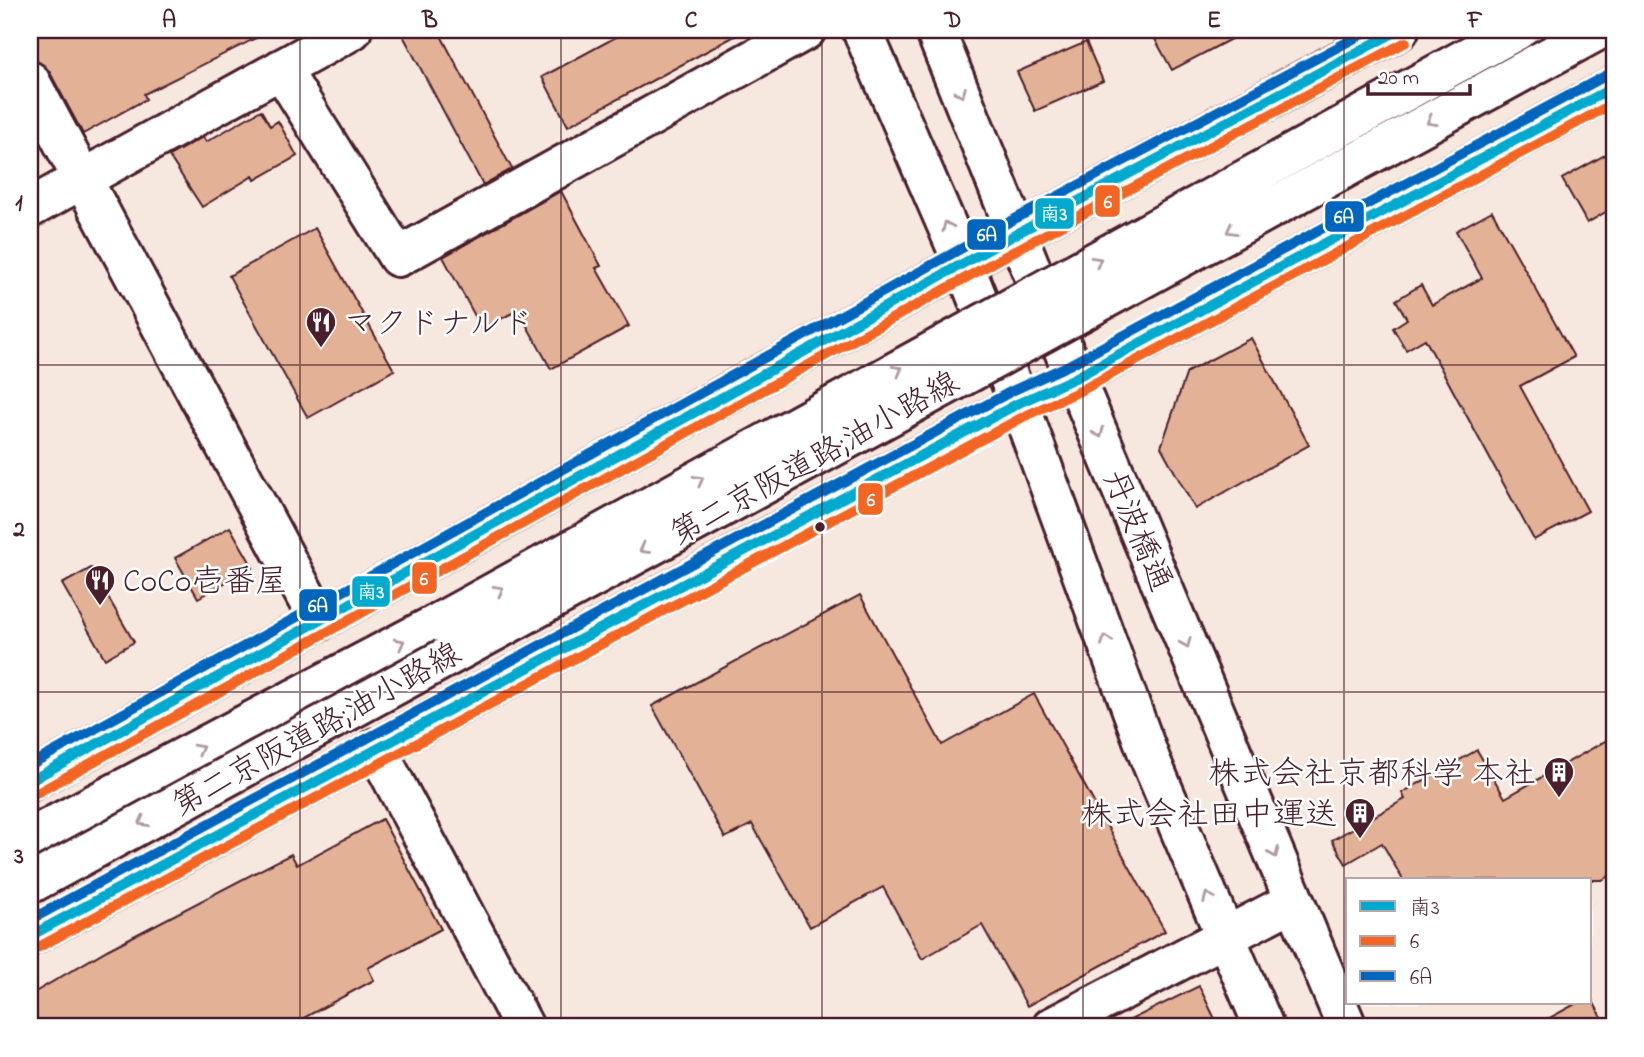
<svg xmlns="http://www.w3.org/2000/svg" width="1644" height="1057" font-family="'Indie Flower','Klee One',sans-serif">
	<rect width="100%" height="100%" fill="#fff"/>
	<filter id="ink" filterUnits="userSpaceOnUse"><feTurbulence type="fractalNoise" baseFrequency=".0143" numOctaves="2"/><feDisplacementMap in="SourceGraphic" scale="14" xChannelSelector="R" yChannelSelector="G"/><feConvolveMatrix kernelMatrix="1 2 1 2 8 2 1 2 1" color-interpolation-filters="sRGB"/></filter>
	<g filter="url(#ink)">
		<path fill="#f7e8df" fill-rule="evenodd" d="M30 30H1614V1027H30ZM1348 880H1590V1003H1348Z"/>
		<path fill="#e3b195" stroke="#4a1f2b" stroke-width="2" d="M30 30H272L144 94 146 99 83 134 49 71 37 61 30 47Z
			M400 30H438L512 169 483 185Z
			M629 30H746L568 126 542 77Z
			M1150 30H1248L1172 70Z
			M1086 42 1103 81 1035 111 1017 72Z
			M261 110 270 126 278 121 297 156 255 180 253 176 202 207 169 156 203 137 206 142Z
			M1614 150V207L1587 223 1562 179Z
			M561 191 601 266 596 268 629 326 551 369 518 310 482 329 443 257Z
			M1492 211 1574 357 1520 386 1588 511 1534 540 1425 339 1406 350 1393 328 1407 319 1396 300 1421 285 1432 305 1482 278 1456 231Z
			M315 228 394 370 308 418 229 276Z
			M1251 338 1309 445 1195 509 1161 447 1187 372Z
			M230 527 253 567 198 598 175 558Z
			M91 568 134 642 105 659 62 584Z
			M860 595 942 745 1034 694 1165 931 1027 1006 982 925 922 959 883 887 810 927 752 824 725 838 652 706Z
			M1614 736V873L1602 880H1403L1382 843 1346 864 1332 840 1405 799 1402 793 1477 750 1505 798Z
			M382 819 441 929 368 968 374 980 287 1027H30V995L107 950 291 854 297 865Z
			M1199 986 1215 1019 1198 1027H1116Z
			M1590 996 1607 1027H1533L1577 1003H1590Z"/>
		<g fill="none" stroke-linecap="round" stroke-linejoin="round">
			<g stroke="#4a1f2b" stroke-width="44">
				<path id="minor" d="M862 30 964 265 1019 403 1150 759 1264 1027
					M935 30 1075 378 1347 1027
					M281 69 398 257 806 30
					M30 81 319 621
					M30 208 352 30
					M376 748 524 1027
					M30 781 1018 233 1399 30
					M30 936 1019 403 1075 378 1614 87
					M1052 1027 1294 901"/>
			</g>
			<g stroke="#4a1f2b" stroke-width="44">
				<path id="highway" d="M30 838 440 622"/>
			</g>
			<use href="#minor" stroke="#fff" stroke-width="38"/>
			<use href="#highway" stroke="#fff" stroke-width="38"/>
			<g stroke="#4a1f2b" stroke-width="44" stroke-linecap="butt">
				<path id="highway-bridge" d="M440 622 1517 30
					M30 884 1599 30"/>
			</g>
			<use href="#highway-bridge" stroke="#fff" stroke-width="38"/>
			<g stroke="#fff" stroke-width="16">
				<path id="bus-1" d="M30 781 1018 233 1399 30
					M30 936 1019 403 1075 378 1614 87"/>
			</g>
			<g stroke="#fff" stroke-width="16">
				<path id="bus-2" d="M37 793 1025 245 1406 42
					M37 948 1025 416 1082 390 1614 103"/>
			</g>
			<g stroke="#fff" stroke-width="16">
				<path id="bus-3" d="M30 765 1011 221 1370 30
					M30 920 1012 391 1069 365 1607 75"/>
			</g>
			<use href="#bus-1" stroke="#00a9ce" stroke-width="10"/>
			<use href="#bus-2" stroke="#f26522" stroke-width="10"/>
			<use href="#bus-3" stroke="#0065bd" stroke-width="10"/>
		</g>
		<defs><path id="oneway-chevron" d="M-2-3.5L2.5 0L-2 3.5" fill="none" stroke-width="1.6" stroke-linecap="round" stroke-linejoin="round" transform="scale(1.75)"/></defs>
		<g stroke="#ae9aa0">
			<use href="#oneway-chevron" transform="translate(961 93) rotate(68)"/>
			<use href="#oneway-chevron" transform="translate(1431 121) rotate(151)"/>
			<use href="#oneway-chevron" transform="translate(947 226) rotate(-114)"/>
			<use href="#oneway-chevron" transform="translate(1231 230) rotate(151)"/>
			<use href="#oneway-chevron" transform="translate(1097 261) rotate(-29)"/>
			<use href="#oneway-chevron" transform="translate(898 370) rotate(-29)"/>
			<use href="#oneway-chevron" transform="translate(1099 433) rotate(67)"/>
			<use href="#oneway-chevron" transform="translate(699 480) rotate(-29)"/>
			<use href="#oneway-chevron" transform="translate(644 549) rotate(151)"/>
			<use href="#oneway-chevron" transform="translate(499 590) rotate(-29)"/>
			<use href="#oneway-chevron" transform="translate(1106 640) rotate(-110)"/>
			<use href="#oneway-chevron" transform="translate(400 643) rotate(-28)"/>
			<use href="#oneway-chevron" transform="translate(1186 643) rotate(67)"/>
			<use href="#oneway-chevron" transform="translate(199 749) rotate(-28)"/>
			<use href="#oneway-chevron" transform="translate(143 822) rotate(151)"/>
			<use href="#oneway-chevron" transform="translate(1274 853) rotate(67)"/>
			<use href="#oneway-chevron" transform="translate(1208 897) rotate(-113)"/>
		</g>
	</g>
	<path fill="none" stroke="#4a1f2b" stroke-width="2" stroke-opacity="0.55" d="M300 30V1027M561 30V1027M822 30V1027M1083 30V1027M1344 30V1027M30 365H1614M30 692H1614"/>
	<defs>
		<g id="restaurant-pin" transform="scale(1.575)"><path d="M0 17L-7.5 6A9.5 9.5 0 1 1 7.5 6Z" fill="#4a1f2b" stroke="#fff"/><path d="M-5-6h1v4h1v-4h1v4h1v-4h1v5L-1.5 .5V6h-2V.5L-5-1ZM5-6V6H3V1.5H1.5Q1.5-4 5-6Z" fill="#fff"/></g>
		<g id="building-pin" transform="scale(1.575)"><path d="M0 17L-7.5 6A9.5 9.5 0 1 1 7.5 6Z" fill="#4a1f2b" stroke="#fff"/><path d="M-4-6H4V6H1V3H-1V6H-4ZM-2.5-4.3h1.7v1.8h-1.7ZM.8-4.3h1.7v1.8H.8ZM-2.5-1h1.7V.8h-1.7ZM.8-1h1.7V.8H.8Z" fill="#fff"/></g>
	</defs>
	<g fill-rule="evenodd">
		<use href="#restaurant-pin" x="321" y="322"/>
		<use href="#restaurant-pin" x="100" y="580"/>
		<use href="#building-pin" x="1559" y="772"/>
		<use href="#building-pin" x="1360" y="813"/>
	</g>
	<circle fill="#4a1f2b" stroke="#fff" stroke-width="2.5" cx="820" cy="527" r="6"/>
	<g text-anchor="middle" stroke-width="5" stroke-linejoin="round" paint-order="stroke">
		<g font-size="32" fill="#4a1f2b" stroke="#fff" text-anchor="start">
			<text x="344" y="333">マクドナルド</text>
			<text x="123" y="591">CoCo壱番屋</text>
			<text x="1536" y="783" text-anchor="end">株式会社京都科学 本社</text>
			<text x="1337" y="824" text-anchor="end">株式会社田中運送</text>
		</g>
		<g font-size="32" fill="#4a1f2b" stroke="#fff">
			<text transform="translate(814 457) rotate(-29)" y="11">第二京阪道路;油小路線</text>
			<text transform="translate(1139 530) rotate(67)" y="11">丹波橋通</text>
			<text transform="translate(316 728) rotate(-29)" y="11">第二京阪道路;油小路線</text>
		</g>
	</g>
	<g stroke="#fff" stroke-width="2.5">
		<rect x="1094" y="184" width="27" height="34" rx="7" fill="#f26522"/>
		<rect x="1034" y="197" width="41" height="33" rx="7" fill="#00a9ce"/>
		<rect x="1324" y="200" width="41" height="33" rx="7" fill="#0065bd"/>
		<rect x="966" y="218" width="41" height="33" rx="7" fill="#0065bd"/>
		<rect x="857" y="482" width="27" height="34" rx="7" fill="#f26522"/>
		<rect x="411" y="561" width="27" height="34" rx="7" fill="#f26522"/>
		<rect x="351" y="575" width="40" height="33" rx="7" fill="#00a9ce"/>
		<rect x="298" y="588" width="40" height="34" rx="7" fill="#0065bd"/>
	</g>
	<g font-size="19" text-anchor="middle" font-weight="bold" fill="#fff">
		<text x="1108" y="208">6</text>
		<text x="1054" y="220">南3</text>
		<text x="1344" y="223">6A</text>
		<text x="987" y="241">6A</text>
		<text x="871" y="506">6</text>
		<text x="424" y="585">6</text>
		<text x="371" y="598">南3</text>
		<text x="318" y="612">6A</text>
	</g>
	<rect width="1644" height="1057" fill="none" stroke="#fff" stroke-width="77"/>
	<rect x="1346" y="878" width="245" height="126" fill="#ffffff" stroke="#b7a5aa" stroke-width="2"/>
	<rect x="1360" y="901" width="35" height="10" fill="#00a9ce" stroke="#b7a5aa" stroke-width="2"/>
	<text x="1410" y="914" font-size="21" fill="#4a1f2b">南3</text>
	<rect x="1360" y="936" width="35" height="10" fill="#f26522" stroke="#b7a5aa" stroke-width="2"/>
	<text x="1410" y="948" font-size="21" fill="#4a1f2b">6</text>
	<rect x="1360" y="971" width="35" height="10" fill="#0065bd" stroke="#b7a5aa" stroke-width="2"/>
	<text x="1410" y="984" font-size="21" fill="#4a1f2b">6A</text>
	<path d="M1368 84v10h102v-10" fill="none" stroke="#4a1f2b" stroke-width="3.5"/>
	<text x="1378" y="84" font-size="21" fill="#4a1f2b" stroke="#ffffff" stroke-width="5" paint-order="stroke">20 m</text>
	<rect x="38" y="38" width="1568" height="980" fill="none" stroke="#4a1f2b" stroke-width="2.5"/>
	<g font-size="23" text-anchor="middle" font-weight="bold" fill="#4a1f2b">
		<text x="169" y="27">A</text>
		<text x="430" y="27">B</text>
		<text x="691" y="27">C</text>
		<text x="953" y="27">D</text>
		<text x="1214" y="27">E</text>
		<text x="1475" y="27">F</text>
		<text x="19" y="210">1</text>
		<text x="19" y="536">2</text>
		<text x="19" y="863">3</text>
	</g>
</svg>
